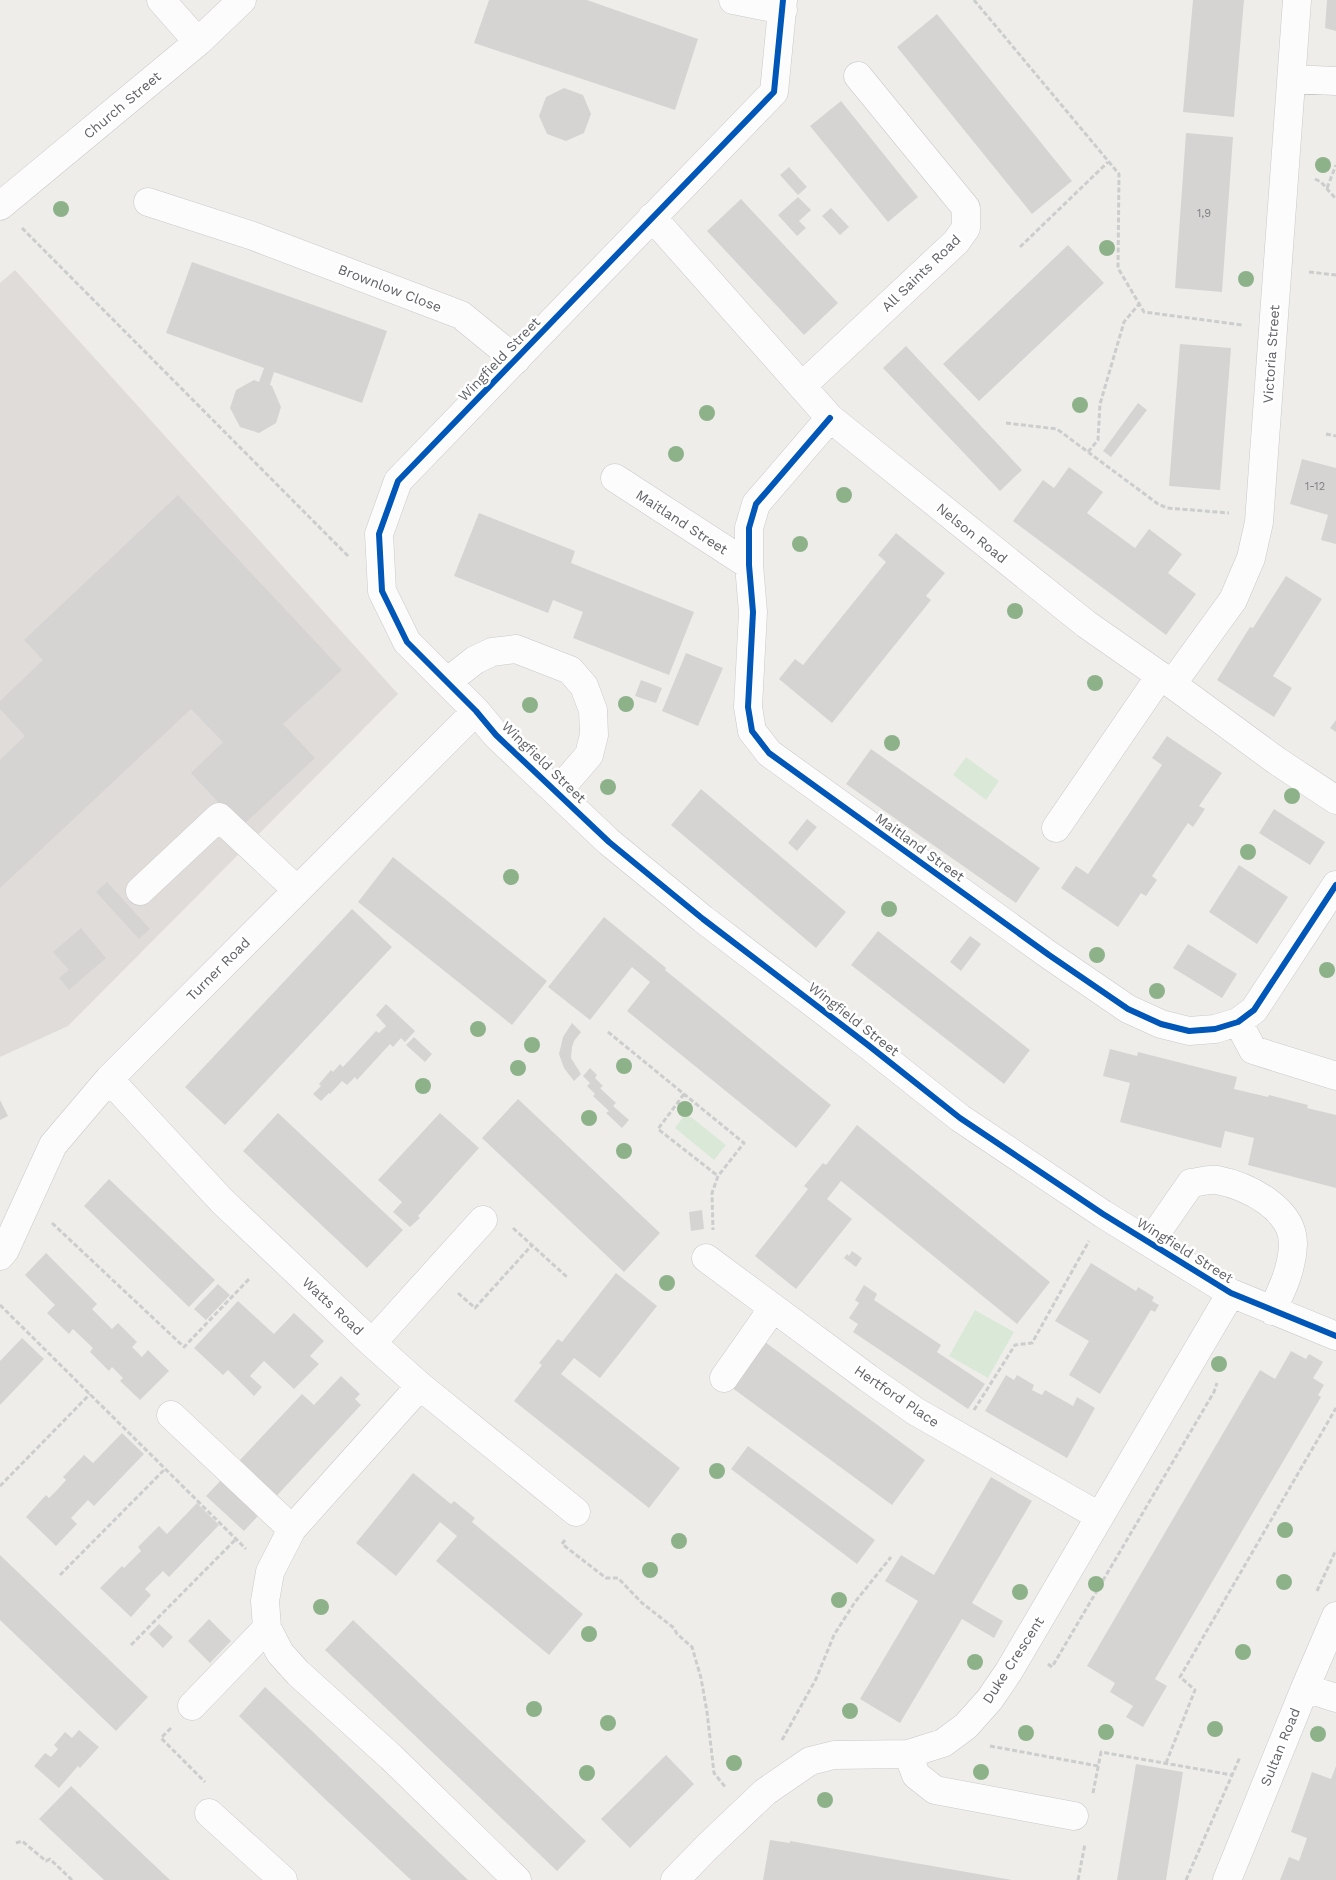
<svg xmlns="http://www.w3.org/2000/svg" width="1336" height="1880" font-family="'Work Sans',sans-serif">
	<rect width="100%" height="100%" fill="#efedea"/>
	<path fill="#dfdcd9" d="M15 270 398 694 68 1026 0 1057V283Z"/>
	<path fill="#dae9d7" d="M966 757 999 781 986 800 953 775Z
		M686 1113 726 1145 714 1160 675 1128Z
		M975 1310 1014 1332 988 1378 949 1356Z"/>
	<path fill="#d6d4d3" d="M489 0H587L698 39 675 110 474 43Z
		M1193 0H1244L1234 117 1183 112Z
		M1327 0H1336V31L1325 28Z
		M937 14 1072 181 1032 214 897 47Z
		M564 88 583 95 591 114 584 133 566 141 547 134 539 116 546 97Z
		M841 101 918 197 888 222 810 126Z
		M1186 133 1233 137 1222 292 1175 288Z
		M789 167 807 187 798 195 780 175Z
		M798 197 811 210 799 221 806 228 797 236 778 215Z
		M741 199 838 303 804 335 707 231Z
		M831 208 849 227 840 235 822 216Z
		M1068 245 1104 283 979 401 943 364Z
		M192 262 387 331 362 403 274 372 270 385 272 386 281 407 276 423 259 433 240 427 230 408 236 390 254 380 259 382 264 368 166 333Z
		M1180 344 1231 348 1220 490 1169 486Z
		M906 346 1022 470 1000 491 883 368Z
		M1138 403 1147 410 1111 457 1103 451Z
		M1302 459 1336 468V544L1321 540 1328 515 1290 504Z
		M1069 467 1103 492 1087 513 1135 548 1149 529 1182 554 1168 573 1196 594 1166 635 1013 521 1043 480 1054 488Z
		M178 495 342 670 283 724 315 758 241 827 191 773 223 742 191 709 0 888V760L25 736 0 709V701L43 660 24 640Z
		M479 513 575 551 571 563 694 612 669 675 573 638 583 612 553 600 548 613 454 576Z
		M896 533 945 573 926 596 931 600 832 723 779 679 795 659 803 665 886 562 878 555Z
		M1286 576 1322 599 1273 676 1292 688 1274 717 1217 680 1250 627 1253 628Z
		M686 653 723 668 698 726 662 711Z
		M641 680 662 688 656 703 635 696Z
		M1336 720V732L1330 728Z
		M1167 736 1222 773 1199 806 1205 809 1193 827 1188 823 1152 876 1157 880 1146 896 1141 893 1118 927 1061 888 1076 866 1088 874 1162 765 1152 758Z
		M871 749 1040 868 1016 903 846 784Z
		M701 789 846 912 816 948 671 825Z
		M1274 809 1325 842 1310 865 1259 833Z
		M807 819 817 827 797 851 788 843Z
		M393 857 547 981 512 1025 358 902Z
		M1239 865 1288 897 1257 944 1209 912Z
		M107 882 150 929 139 939 96 892Z
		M352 909 392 947 225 1125 185 1087Z
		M604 917 666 968 665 970 831 1105 796 1148 627 1011 650 982 632 967 590 1020 548 987Z
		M81 928 106 958 69 990 59 978 69 970 53 952Z
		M878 931 1030 1050 1004 1084 851 965Z
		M970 936 981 944 961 971 950 962Z
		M1188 944 1237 974 1222 998 1173 968Z
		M386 1004 415 1031 405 1042 401 1038 393 1047 390 1044 357 1080 355 1077 347 1085 342 1081 330 1094 329 1093 321 1101 313 1094 321 1086 319 1084 331 1070 333 1072 340 1064 343 1067 376 1031 379 1033 386 1026 376 1015Z
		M572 1023 581 1032 574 1041 572 1047 571 1058 581 1074 574 1081 564 1068 559 1054 563 1037Z
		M414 1037 432 1054 425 1062 406 1045Z
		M1110 1049 1137 1056 1138 1052 1237 1077 1234 1089 1268 1097 1269 1095 1308 1105 1307 1108 1336 1115V1188L1248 1165 1254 1138 1225 1131 1221 1148 1120 1122 1130 1083 1103 1076Z
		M590 1068 597 1075 595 1078 603 1086 600 1088 616 1103 613 1106 629 1120 622 1128 606 1113 609 1111 593 1096 595 1094 587 1086 590 1083 583 1076Z
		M518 1099 660 1233 624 1272 482 1138Z
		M0 1100 8 1116 0 1120Z
		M278 1113 403 1230 367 1268 243 1151Z
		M440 1113 479 1148 418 1216 420 1218 410 1227 393 1212 402 1202 378 1180Z
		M857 1125 1050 1282 1017 1324 841 1181 827 1199 852 1219 796 1289 755 1256 808 1189 804 1186 823 1163 826 1165Z
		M109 1179 215 1280 189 1307 84 1206Z
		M702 1210 704 1229 691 1231 689 1212Z
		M852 1251 862 1258 856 1267 844 1258 847 1254 849 1256Z
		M46 1253 97 1304 92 1309 112 1329 118 1323 137 1342 132 1347 142 1357 148 1350 169 1371 140 1400 120 1381 123 1378 112 1367 109 1371 90 1352 93 1348 73 1329 69 1334 47 1313 55 1305 25 1275Z
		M1091 1263 1136 1291 1138 1287 1154 1297 1152 1301 1159 1305 1155 1312 1151 1310 1100 1394 1069 1375 1089 1341 1055 1321Z
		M616 1273 657 1306 600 1378 574 1358 561 1374 680 1468 649 1508 514 1401 542 1365 539 1363 558 1339 562 1342Z
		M218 1284 230 1295 206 1320 194 1309Z
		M864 1285 877 1294 874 1300 941 1345 937 1352 985 1384 968 1409 853 1332 858 1324 849 1318 859 1303 855 1300Z
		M238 1301 274 1334 294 1313 324 1341 310 1356 319 1364 294 1389 264 1361 250 1376 262 1387 254 1396 228 1370 223 1375 194 1348Z
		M22 1338 44 1359 0 1405V1361Z
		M765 1342 925 1460 892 1505 731 1387Z
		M1291 1351 1306 1359 1309 1354 1323 1362 1313 1378 1324 1385 1318 1395 1321 1397 1155 1679 1167 1686 1143 1727 1126 1717 1133 1706 1110 1692 1115 1683 1087 1666 1260 1370 1275 1379Z
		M1006 1375 1014 1380 1017 1375 1034 1385 1032 1390 1042 1395 1045 1390 1073 1406 1077 1397 1095 1408 1067 1458 985 1411Z
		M341 1376 360 1394 355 1399 361 1405 244 1531 206 1496 302 1394 314 1405Z
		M122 1433 144 1454 94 1506 88 1500 71 1518 77 1524 56 1546 26 1517 46 1495 49 1498 58 1489 66 1480 63 1477 84 1455 93 1463Z
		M748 1446 875 1540 857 1564 731 1469Z
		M413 1473 451 1504 454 1501 475 1518 472 1522 583 1614 549 1655 436 1561 457 1536 440 1522 396 1576 356 1543Z
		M991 1477 1032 1501 972 1603 1003 1621 994 1638 962 1619 900 1723 860 1699 918 1601 885 1581 901 1555 934 1575Z
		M197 1503 219 1525 169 1577 163 1571 145 1589 151 1595 131 1617 100 1588 122 1566 124 1568 141 1551 138 1547 159 1526 167 1534Z
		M0 1555 148 1697 116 1731 0 1620Z
		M209 1619 231 1641 210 1663 188 1641Z
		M353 1620 586 1841 557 1871 325 1650Z
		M159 1624 173 1637 163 1648 149 1634Z
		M265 1687 310 1729 468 1880H411L326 1800 239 1716Z
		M79 1730 99 1747 80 1768 78 1766 59 1788 34 1766 45 1753 51 1757 58 1749 54 1745 65 1732 72 1738Z
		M666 1755 694 1784 630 1848 601 1819Z
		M1136 1764 1183 1772 1166 1880H1117Z
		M1336 1766V1880H1280L1289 1857 1299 1861 1307 1838 1291 1832 1312 1772 1331 1779Z
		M71 1786 112 1825 170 1880H104L39 1819Z
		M770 1840 790 1843V1841L1012 1880H763Z"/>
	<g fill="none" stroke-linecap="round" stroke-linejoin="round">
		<g stroke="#c9c9c9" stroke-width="29">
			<path id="minor" d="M161 0 198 42
				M733 0 783 10
				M783 0 774 92 398 481 379 534 382 591 407 642 476 711 496 735 609 842 703 919 868 1045 960 1118 1103 1214 1231 1293 1336 1336
				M1292 79 1336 81
				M148 202 253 236 461 315 516 360
				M0 206 198 42 242 0
				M652 217 830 418 1086 624 1172 684 1277 761 1336 800
				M802 386 956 242 966 228V208L858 76
				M830 418 756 504 749 528V565L753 612 748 707 752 731 769 753 1049 955 1128 1009 1161 1024 1189 1031 1215 1029 1238 1022 1254 1010 1336 885
				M615 478 749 565
				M447 682 475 660 492 652 516 649 570 670 584 686 593 710 594 735 589 755 557 792
				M1172 684 1233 600 1251 558 1259 522 1297 0
				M1056 828 1160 676
				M140 891 219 817 297 890
				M1238 1022 1253 1050 1336 1076
				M109 1079 222 1201 372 1343 420 1386 576 1512
				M1150 1242 1191 1183C1199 1182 1209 1179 1217 1180 1248 1186 1294 1209 1293 1245 1292 1269 1282 1290 1272 1311
				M0 1256 5 1250 53 1145 109 1079 476 711
				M706 1258 868 1378 915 1411 1099 1516
				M372 1343 483 1220
				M724 1378 773 1308
				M420 1386 292 1529 270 1572 265 1601 267 1628 280 1653 298 1673 391 1757 517 1880
				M171 1415 292 1529
				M1305 1688 1336 1698
				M192 1706 267 1628
				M908 1754 916 1775 935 1790 1074 1816
				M209 1813 283 1880
				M675 1880 707 1847 765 1792 810 1761 834 1755 908 1754 943 1743 966 1726 990 1699 1009 1671 1231 1293
				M1227 1880 1305 1688 1336 1616"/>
		</g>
		<path stroke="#cbcecc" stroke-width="3" stroke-dasharray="5 2.5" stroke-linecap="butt" d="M974 0 1119 174 1118 268 1144 312 1242 325
			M1315 179 1321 182 1336 199
			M1327 188 1336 165
			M22 228 349 557
			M1020 247 1108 162
			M1309 272 1336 275
			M1006 423 1057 429 1158 504 1167 508 1229 513
			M1326 434 1336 436
			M1088 452 1098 440 1100 404 1124 322 1139 304
			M608 1032 744 1143 718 1176 712 1193 713 1230
			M684 1094 658 1129 718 1176
			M52 1223 184 1347 250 1278
			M513 1228 567 1277
			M458 1293 475 1308 532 1245
			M0 1305 246 1549
			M974 1410 1015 1345 1032 1343 1089 1241
			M0 1486 90 1394
			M565 1540 562 1544 606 1578H618L642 1603 674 1628 677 1634 692 1647 701 1678 707 1712 714 1773 726 1788
			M60 1575 165 1469
			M1317 1591 1336 1550
			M131 1645 236 1539
			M1048 1664 1052 1667 1214 1392 1217 1383
			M171 1728 161 1738 205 1782
			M782 1740 816 1679 834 1635 855 1602 891 1557
			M990 1746 1098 1766
			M1166 1763 1195 1690 1180 1677 1336 1408
			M1093 1793 1101 1752 1232 1775
			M16 1843 22 1841 46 1861 50 1859 72 1880
			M1078 1880 1085 1844
			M1186 1880 1240 1757"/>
		<use href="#minor" stroke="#fdfcfc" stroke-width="28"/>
		<g stroke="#fff" stroke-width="9">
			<path id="cycleway" d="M783 0 774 92 398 481 379 534 382 591 407 642 476 711 496 735 609 842 703 919 868 1045 960 1118 1103 1214 1231 1293 1336 1336
				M830 418 756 504 749 528V565L753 612 748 707 752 731 769 753 1049 955 1128 1009 1161 1024 1189 1031 1215 1029 1238 1022 1254 1010 1336 885"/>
		</g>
		<use href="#cycleway" stroke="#0057b8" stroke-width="6"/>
	</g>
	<g fill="#8db28a">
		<circle cx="1323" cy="165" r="8"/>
		<circle cx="61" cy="209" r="8"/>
		<circle cx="1107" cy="248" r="8"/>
		<circle cx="1246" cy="279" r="8"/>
		<circle cx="1080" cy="405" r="8"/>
		<circle cx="707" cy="413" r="8"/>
		<circle cx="676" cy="454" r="8"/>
		<circle cx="844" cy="495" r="8"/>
		<circle cx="800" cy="544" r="8"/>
		<circle cx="1015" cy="611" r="8"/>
		<circle cx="1095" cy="683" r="8"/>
		<circle cx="626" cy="704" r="8"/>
		<circle cx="530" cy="705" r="8"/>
		<circle cx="892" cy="743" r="8"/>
		<circle cx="608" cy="787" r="8"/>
		<circle cx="1292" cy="796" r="8"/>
		<circle cx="1248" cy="852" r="8"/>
		<circle cx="511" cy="877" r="8"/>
		<circle cx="889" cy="909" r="8"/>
		<circle cx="1097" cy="955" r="8"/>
		<circle cx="1327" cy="970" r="8"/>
		<circle cx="1157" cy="991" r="8"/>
		<circle cx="478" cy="1029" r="8"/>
		<circle cx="532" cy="1045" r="8"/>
		<circle cx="624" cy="1066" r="8"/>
		<circle cx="518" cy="1068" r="8"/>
		<circle cx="423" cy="1086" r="8"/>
		<circle cx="685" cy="1109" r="8"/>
		<circle cx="589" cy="1118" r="8"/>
		<circle cx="624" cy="1151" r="8"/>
		<circle cx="667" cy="1283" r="8"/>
		<circle cx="1219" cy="1364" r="8"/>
		<circle cx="717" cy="1471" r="8"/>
		<circle cx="1285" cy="1530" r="8"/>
		<circle cx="679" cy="1541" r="8"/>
		<circle cx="650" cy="1570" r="8"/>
		<circle cx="1284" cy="1582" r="8"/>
		<circle cx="1096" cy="1584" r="8"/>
		<circle cx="1020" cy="1592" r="8"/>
		<circle cx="839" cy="1600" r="8"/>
		<circle cx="321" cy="1607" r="8"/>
		<circle cx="589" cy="1634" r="8"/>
		<circle cx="1243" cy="1652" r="8"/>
		<circle cx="975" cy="1662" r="8"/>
		<circle cx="534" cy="1709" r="8"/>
		<circle cx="850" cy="1711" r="8"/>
		<circle cx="608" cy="1723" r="8"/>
		<circle cx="1215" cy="1729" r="8"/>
		<circle cx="1106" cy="1732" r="8"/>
		<circle cx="1026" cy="1733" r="8"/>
		<circle cx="1318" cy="1734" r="8"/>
		<circle cx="734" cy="1763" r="8"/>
		<circle cx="981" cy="1772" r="8"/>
		<circle cx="587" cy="1773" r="8"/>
		<circle cx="825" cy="1800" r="8"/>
	</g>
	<g text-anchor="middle" stroke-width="5" stroke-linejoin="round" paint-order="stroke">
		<g font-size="11" fill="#7f8083">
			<text x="1204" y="217">1,9</text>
			<text x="1315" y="490">1-12</text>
		</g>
		<g font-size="14" fill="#606367" stroke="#fff">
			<text transform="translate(122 105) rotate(-40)" y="5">Church Street</text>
			<text transform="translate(921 273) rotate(-44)" y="5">All Saints Road</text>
			<text transform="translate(390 288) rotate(21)" y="5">Brownlow Close</text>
			<text transform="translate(1271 354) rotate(-86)" y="5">Victoria Street</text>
			<text transform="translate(499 359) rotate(-46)" y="5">Wingfield Street</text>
			<text transform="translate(682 522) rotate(33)" y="5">Maitland Street</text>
			<text transform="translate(972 533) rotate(39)" y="5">Nelson Road</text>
			<text transform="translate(544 762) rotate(44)" y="5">Wingfield Street</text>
			<text transform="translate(920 847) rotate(36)" y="5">Maitland Street</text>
			<text transform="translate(218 969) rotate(-45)" y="5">Turner Road</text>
			<text transform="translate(854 1019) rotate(38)" y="5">Wingfield Street</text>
			<text transform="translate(1185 1250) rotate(32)" y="5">Wingfield Street</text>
			<text transform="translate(333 1306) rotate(43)" y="5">Watts Road</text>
			<text transform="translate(897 1396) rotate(34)" y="5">Hertford Place</text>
			<text transform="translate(1013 1660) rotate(-57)" y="5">Duke Crescent</text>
			<text transform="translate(1280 1747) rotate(-68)" y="5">Sultan Road</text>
		</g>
	</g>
</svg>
